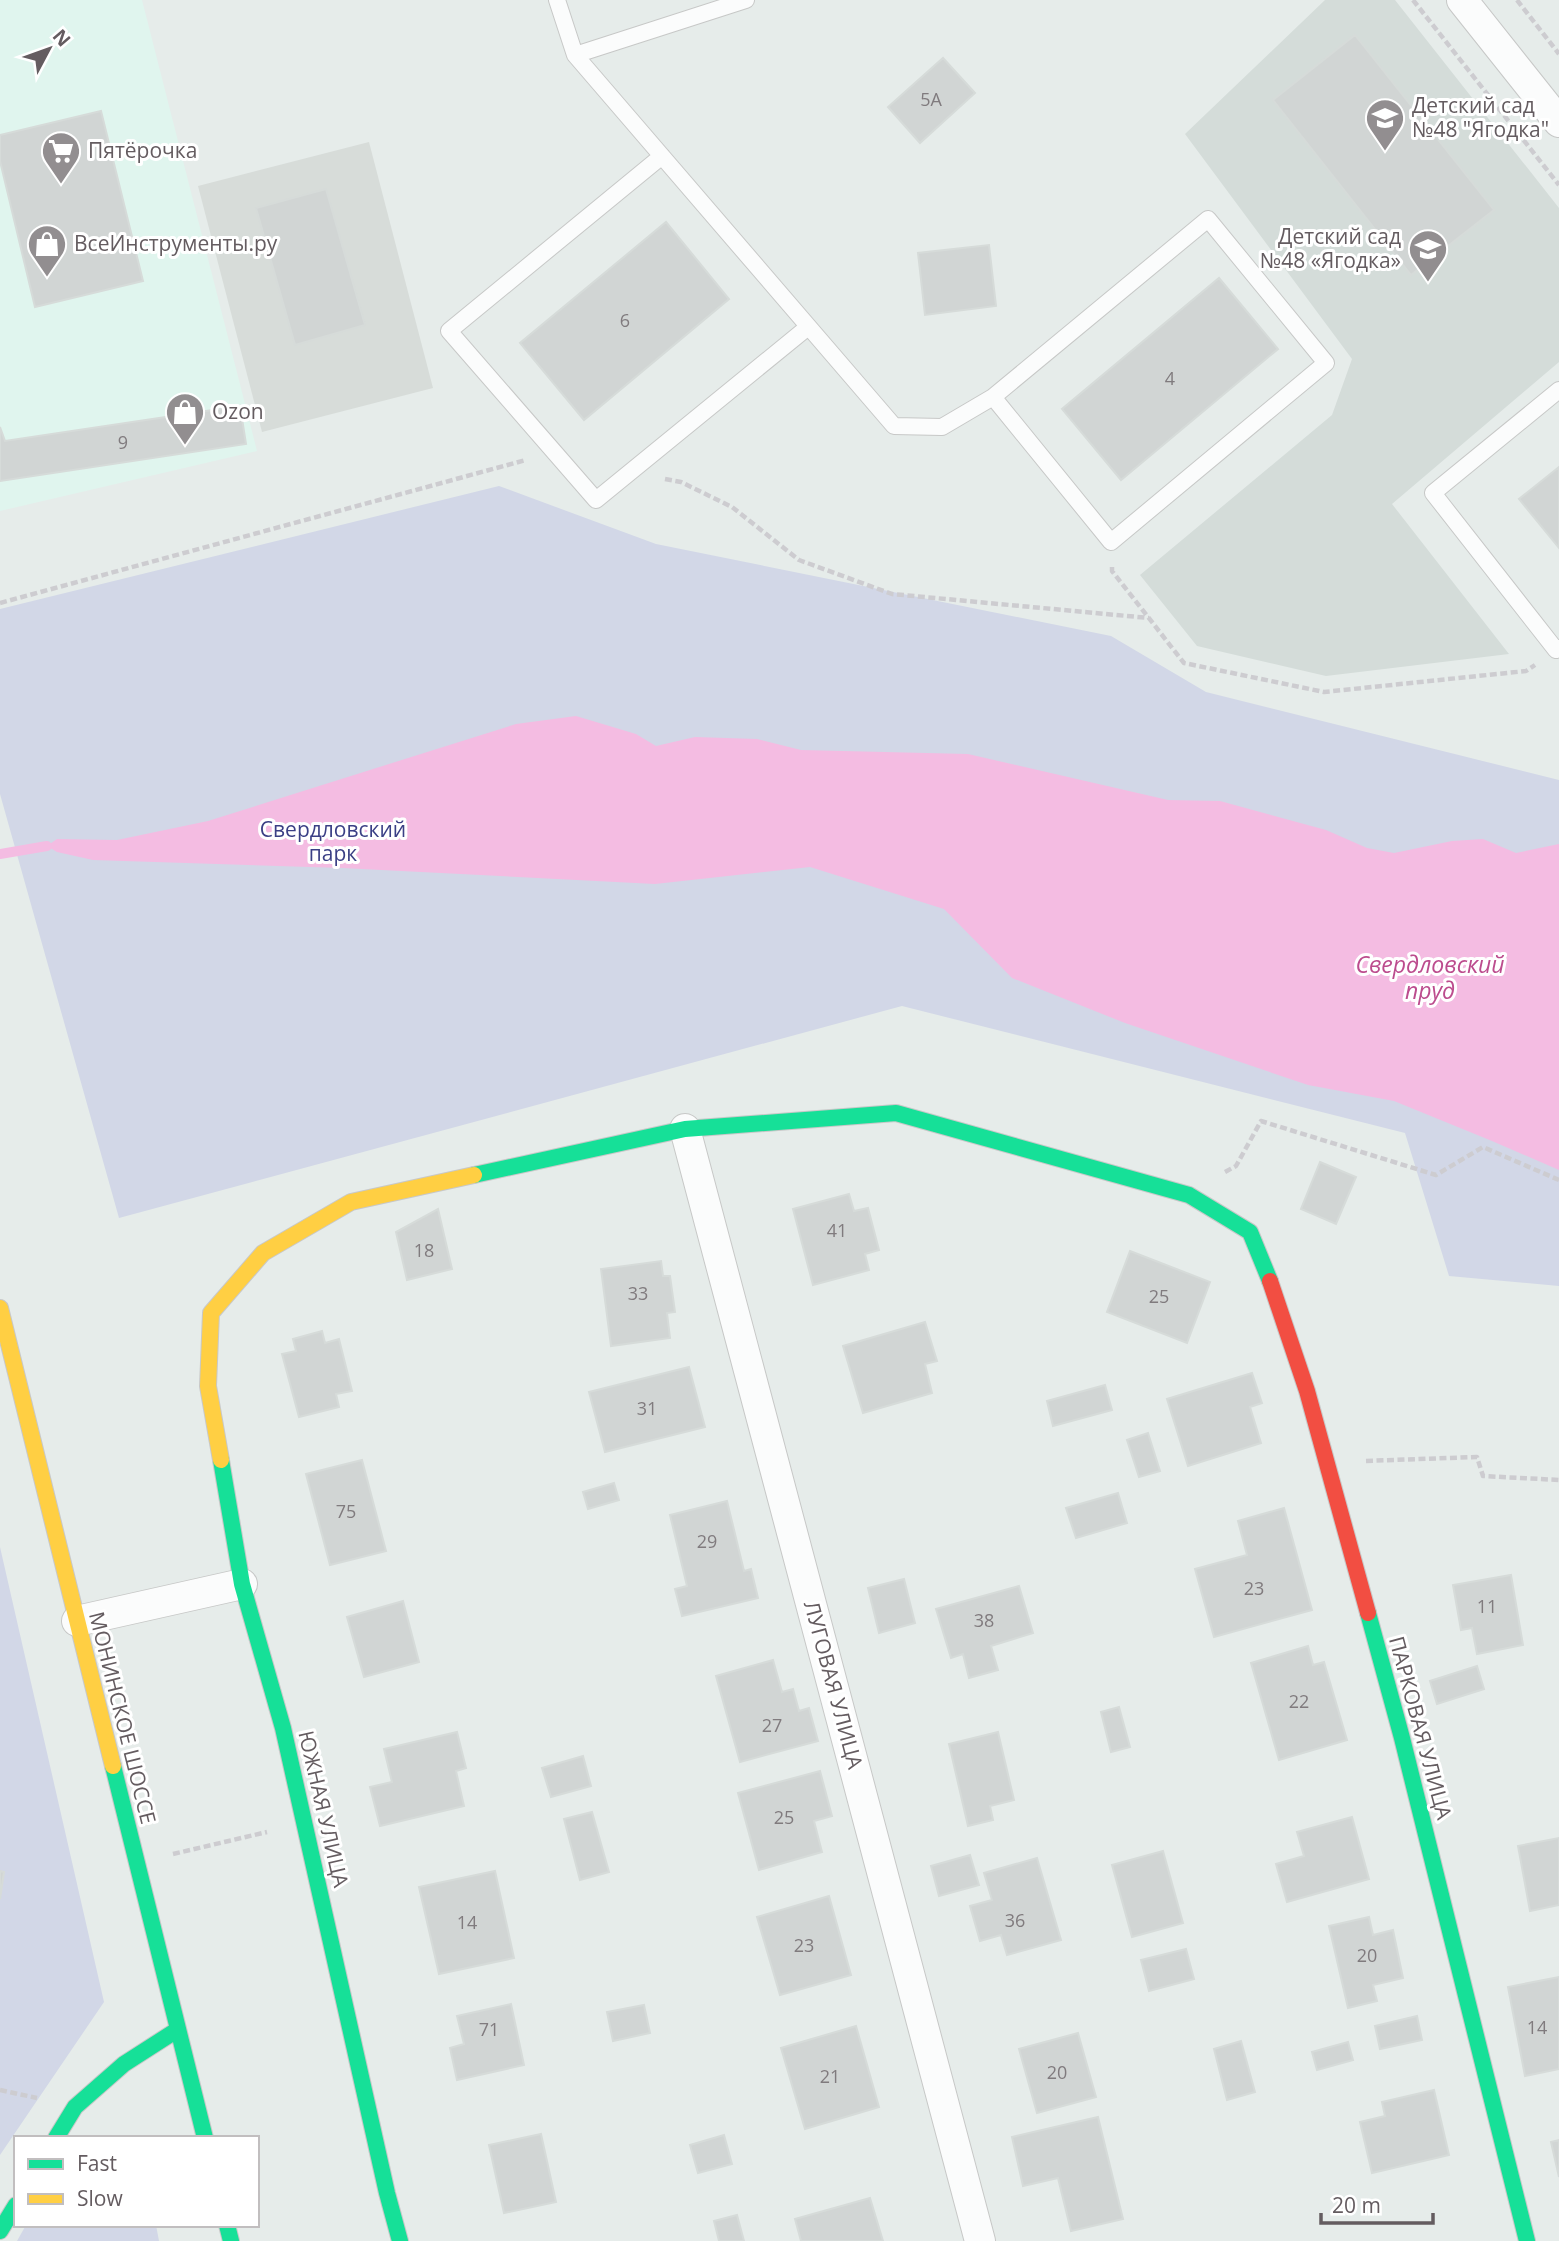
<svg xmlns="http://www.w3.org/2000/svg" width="1559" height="2241" font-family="'Open Sans',sans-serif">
	<rect width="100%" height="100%" fill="#e6ecea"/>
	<path fill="#e0f5ee" d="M0 0H142L257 451 0 511Z"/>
	<path fill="#d7dcd9" d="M369 142 433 388 262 432 198 186Z"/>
	<path fill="#d4dcd9" d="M1325 0H1395L1559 208V362L1392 504 1509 654 1326 676 1197 646 1140 575 1332 415 1352 359 1185 134Z"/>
	<path fill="#d2d7e7" d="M499 486 656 544 1111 636 1206 692 1559 780V1286L1449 1276 1405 1133 902 1006 119 1218 0 794V609Z
		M0 1547 104 2002 0 2155Z
		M26 2225H156L159 2241H17Z"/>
	<path fill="#f4bce2" d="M576 716 636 734 656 746 695 737 757 739 801 750 968 754 1168 800 1220 801 1326 830 1367 848 1394 853 1452 841 1483 839 1516 853 1559 844V1170L1492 1141 1394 1101 1308 1085 1125 1023 1012 978 944 909 810 867 655 884 342 868 93 860 57 852 47 846 57 839 117 840 208 821 516 724Z"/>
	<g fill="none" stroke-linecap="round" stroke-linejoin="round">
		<path stroke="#f4bce2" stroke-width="10" d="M0 854 47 846"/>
	</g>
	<path fill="#d1d5d4" stroke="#d6dbd9" stroke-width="2" d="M1355 35 1494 210 1411 275 1273 100Z
		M943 58 975 93 920 143 888 107Z
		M101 111 143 281 35 307 0 161V135Z
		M326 189 365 325 295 345 256 208Z
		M666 222 729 299 584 420 520 343Z
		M989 245 996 306 925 315 918 253Z
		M1219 278 1278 349 1121 480 1062 409Z
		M240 406 246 444 0 481V427L5 441Z
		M1559 467V548L1519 499Z
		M1320 1162 1356 1177 1336 1224 1301 1209Z
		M849 1194 854 1211 868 1208 879 1250 865 1254 869 1270 813 1285 793 1209Z
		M438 1209 452 1269 407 1280 396 1232Z
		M1130 1251 1210 1282 1187 1343 1107 1312Z
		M661 1261 663 1276H670L675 1312 667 1313 670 1338 611 1346 601 1269Z
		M925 1322 937 1361 925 1364 932 1393 863 1413 843 1346Z
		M322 1331 325 1343 339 1339 352 1391 336 1394 339 1407 299 1417 282 1354 296 1351 293 1339Z
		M689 1367 705 1427 605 1452 589 1392Z
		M1252 1373 1262 1403 1250 1407 1261 1443 1188 1466 1167 1399Z
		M1105 1385 1112 1410 1053 1426 1047 1401Z
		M1148 1433 1160 1471 1139 1477 1127 1440Z
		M362 1460 386 1551 330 1565 306 1474Z
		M614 1483 619 1500 588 1509 583 1492Z
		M1118 1493 1127 1523 1076 1538 1066 1508Z
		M727 1501 744 1571 751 1569 758 1598 682 1616 675 1589 687 1586 670 1515Z
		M1284 1508 1312 1610 1214 1637 1195 1569 1247 1555 1238 1521Z
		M1511 1575 1523 1645 1477 1654 1472 1628 1461 1630 1453 1585Z
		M904 1579 915 1623 879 1633 868 1588Z
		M1019 1586 1033 1633 991 1646 998 1670 969 1678 963 1654 951 1658 936 1609Z
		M403 1601 419 1662 364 1677 347 1617Z
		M1308 1646 1313 1665 1324 1662 1347 1740 1279 1760 1251 1663Z
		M773 1660 782 1692 793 1689 799 1711 809 1708 818 1741 740 1762 716 1676Z
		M1477 1666 1484 1689 1437 1704 1430 1681Z
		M1119 1707 1130 1747 1111 1752 1101 1712Z
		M457 1732 466 1768 456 1771 464 1806 380 1826 370 1787 392 1782 384 1749Z
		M998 1732 1014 1800 990 1806 993 1820 968 1826 949 1744Z
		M583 1756 591 1786 551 1797 542 1768Z
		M820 1771 832 1816 814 1821 822 1852 759 1870 738 1793Z
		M592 1812 609 1872 580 1880 564 1819Z
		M1352 1817 1369 1879 1287 1902 1276 1864 1304 1856 1297 1832Z
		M1559 1838V1905L1530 1911 1518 1846Z
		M1163 1851 1183 1923 1132 1937 1112 1865Z
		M970 1855 979 1885 939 1896 931 1866Z
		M1037 1858 1061 1940 1007 1955 1001 1935 980 1941 970 1906 992 1900 984 1873Z
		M0 1871 4 1872 0 1899Z
		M495 1871 514 1958 439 1974 419 1887Z
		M829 1896 851 1975 780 1995 757 1917Z
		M1369 1917 1373 1935 1393 1930 1403 1978 1373 1985 1377 2001 1348 2008 1329 1926Z
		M1186 1949 1194 1979 1149 1991 1141 1960Z
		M1559 1977V2069L1525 2076 1508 1987Z
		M511 2004 524 2065 457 2080 450 2048 464 2044 457 2016Z
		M644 2005 650 2033 613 2041 607 2012Z
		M1417 2016 1422 2040 1380 2049 1375 2026Z
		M856 2026 879 2107 805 2129 781 2048Z
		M1078 2033 1096 2097 1037 2113 1019 2049Z
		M1241 2041 1255 2092 1227 2100 1214 2049Z
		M1348 2042 1353 2060 1317 2070 1312 2052Z
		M1434 2090 1449 2155 1372 2173 1360 2122 1385 2116 1382 2102Z
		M1098 2117 1123 2219 1071 2231 1058 2178 1023 2186 1012 2137Z
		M541 2134 556 2202 504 2213 489 2145Z
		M724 2135 732 2164 698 2173 690 2145Z
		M1559 2140V2177L1551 2142Z
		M870 2198 883 2241H801L795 2219Z
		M737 2215 744 2241H719L714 2221Z"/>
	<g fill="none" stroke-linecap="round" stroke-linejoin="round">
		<g stroke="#c7c8c7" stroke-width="18">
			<path id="lane" d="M557 0 575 55 894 426 942 427 993 397 1208 219 1326 363 1111 542 993 397
				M575 55 746 0
				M662 156 449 331 596 500 808 327
				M1559 390 1433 493 1556 650 1559 648"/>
		</g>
		<g stroke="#c7c8c7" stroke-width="32">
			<path id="street" d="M1462 0 1559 122
				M685 1129 980 2241
				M77 1621 242 1584"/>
		</g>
		<g stroke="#c8c8c8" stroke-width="18">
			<path id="fast" d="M474 1175 685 1129 896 1113 1189 1195 1250 1232 1270 1281
				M221 1460 242 1584 283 1728 387 2193 400 2241
				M1368 1613 1402 1738 1527 2241
				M113 1766 205 2138
				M56 2138 75 2107 124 2064 177 2030
				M227 2225 231 2241
				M0 2231 16 2205"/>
		</g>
		<g stroke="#c8c8c8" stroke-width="18">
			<path id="slow" d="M0 1308 113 1766
				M221 1460 208 1386 211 1313 263 1253 351 1202 474 1175"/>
		</g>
		<g stroke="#c8c8c8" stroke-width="18">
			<path id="jam" d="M1270 1281 1307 1391 1368 1613"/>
		</g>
		<path stroke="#cdccd0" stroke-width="4.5" stroke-dasharray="7 3.5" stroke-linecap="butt" d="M1413 0 1559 185
			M1517 0 1559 54
			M665 479 681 482 732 507 799 560 892 594 1149 618
			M1112 567V571L1184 663 1324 692 1526 671 1535 665
			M0 603 526 460
			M1225 1172 1236 1166 1261 1121 1436 1175 1483 1147 1559 1180
			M1366 1461 1477 1457 1483 1476 1559 1480
			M173 1854 267 1832
			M0 2090 37 2098"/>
		<use href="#lane" stroke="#fbfcfc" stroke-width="16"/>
		<use href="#street" stroke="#fbfcfc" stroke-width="30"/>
		<use href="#fast" stroke="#16e098" stroke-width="16"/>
		<use href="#slow" stroke="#ffcf43" stroke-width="16"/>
		<use href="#jam" stroke="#f24e42" stroke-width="16"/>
	</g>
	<defs>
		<g id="school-pin" transform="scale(2.0125)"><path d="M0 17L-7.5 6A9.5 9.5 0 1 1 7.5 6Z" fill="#928e90" stroke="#fff"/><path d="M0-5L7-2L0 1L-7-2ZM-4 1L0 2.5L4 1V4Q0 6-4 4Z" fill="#fff"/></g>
		<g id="supermarket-pin" transform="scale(2.0125)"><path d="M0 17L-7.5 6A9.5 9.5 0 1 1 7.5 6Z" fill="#928e90" stroke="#fff"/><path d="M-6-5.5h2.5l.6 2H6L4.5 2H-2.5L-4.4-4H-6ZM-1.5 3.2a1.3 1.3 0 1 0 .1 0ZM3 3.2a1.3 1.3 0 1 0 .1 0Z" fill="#fff"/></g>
		<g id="shop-pin" transform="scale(2.0125)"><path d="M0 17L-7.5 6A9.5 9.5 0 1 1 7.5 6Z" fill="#928e90" stroke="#fff"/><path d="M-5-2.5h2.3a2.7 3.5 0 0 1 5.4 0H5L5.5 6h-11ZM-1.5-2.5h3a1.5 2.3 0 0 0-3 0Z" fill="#fff"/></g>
	</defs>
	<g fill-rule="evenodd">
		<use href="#school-pin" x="1385" y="118"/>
		<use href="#supermarket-pin" x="61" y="151"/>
		<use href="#shop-pin" x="47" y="244"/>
		<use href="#school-pin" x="1428" y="249"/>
		<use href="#shop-pin" x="185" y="412"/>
	</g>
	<g text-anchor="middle" stroke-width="6" stroke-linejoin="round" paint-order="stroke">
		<g font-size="18" fill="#807b7e">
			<text x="931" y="106">5А</text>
			<text x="625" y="327">6</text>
			<text x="1170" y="385">4</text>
			<text x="123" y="449">9</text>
			<text x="837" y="1237">41</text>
			<text x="424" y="1257">18</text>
			<text x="638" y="1300">33</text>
			<text x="1159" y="1303">25</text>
			<text x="647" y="1415">31</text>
			<text x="346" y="1518">75</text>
			<text x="707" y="1548">29</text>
			<text x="1254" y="1595">23</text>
			<text x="1487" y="1613">11</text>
			<text x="984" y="1627">38</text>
			<text x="1299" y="1708">22</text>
			<text x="772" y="1732">27</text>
			<text x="784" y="1824">25</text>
			<text x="1015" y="1927">36</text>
			<text x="467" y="1929">14</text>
			<text x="804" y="1952">23</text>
			<text x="1367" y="1962">20</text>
			<text x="1537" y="2034">14</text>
			<text x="489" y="2036">71</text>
			<text x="1057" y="2079">20</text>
			<text x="830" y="2083">21</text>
		</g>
		<g font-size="21" fill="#645c60" stroke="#fff" text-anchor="start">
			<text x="1412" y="113">Детский сад<tspan x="1412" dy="24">№48 "Ягодка"</tspan></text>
			<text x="88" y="158">Пятёрочка</text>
			<text x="1401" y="244" text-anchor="end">Детский сад<tspan x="1401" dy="24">№48 «Ягодка»</tspan></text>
			<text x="74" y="251">ВсеИнструменты.ру</text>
			<text x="212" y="419">Ozon</text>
		</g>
		<g font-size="21" fill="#3b3f85" stroke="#fff">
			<text x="333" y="837">Свердловский<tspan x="333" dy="24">парк</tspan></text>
		</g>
		<g font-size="21" fill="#645c60" stroke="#fff">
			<text transform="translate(833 1685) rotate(75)" y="7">ЛУГОВАЯ УЛИЦА</text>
			<text transform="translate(122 1718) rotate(76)" y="7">МОНИНСКОЕ ШОССЕ</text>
			<text transform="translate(1420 1728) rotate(75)" y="7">ПАРКОВАЯ УЛИЦА</text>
			<text transform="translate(323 1809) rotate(77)" y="7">ЮЖНАЯ УЛИЦА</text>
		</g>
		<g font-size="23" font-style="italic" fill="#bc4c8e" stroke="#fff">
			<text x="1430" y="973">Свердловский<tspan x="1430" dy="26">пруд</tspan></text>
		</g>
	</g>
	<rect x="14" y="2136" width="245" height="91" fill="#ffffff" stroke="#c1bebf" stroke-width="2"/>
	<rect x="28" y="2159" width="35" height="10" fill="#16e098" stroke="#c1bebf" stroke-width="2"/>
	<text x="77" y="2171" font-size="21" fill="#645c60">Fast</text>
	<rect x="28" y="2194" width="35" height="10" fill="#ffcf43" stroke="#c1bebf" stroke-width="2"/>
	<text x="77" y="2206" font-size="21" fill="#645c60">Slow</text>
	<g transform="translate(49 49) rotate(49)" stroke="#ffffff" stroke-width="5" paint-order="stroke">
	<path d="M0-5L12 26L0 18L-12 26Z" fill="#645c60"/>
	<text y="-10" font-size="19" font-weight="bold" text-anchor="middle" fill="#645c60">N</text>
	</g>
	<path d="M1321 2213v10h112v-10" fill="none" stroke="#645c60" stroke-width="3.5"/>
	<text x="1332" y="2213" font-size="21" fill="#645c60" stroke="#ffffff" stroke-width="5" paint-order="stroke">20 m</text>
</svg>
